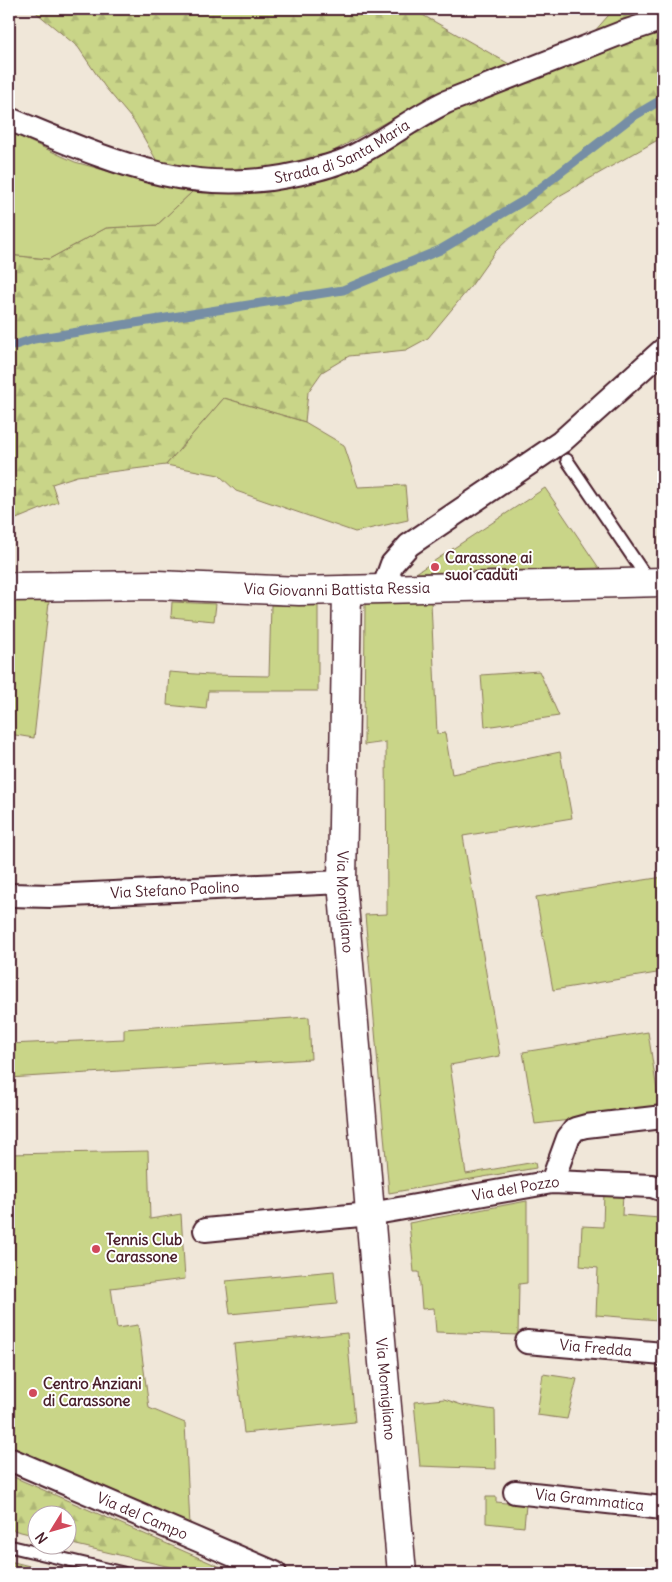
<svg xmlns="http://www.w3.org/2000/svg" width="672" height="1582" font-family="Delius,sans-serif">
	<defs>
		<pattern id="forest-firs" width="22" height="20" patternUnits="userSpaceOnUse" patternTransform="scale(1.25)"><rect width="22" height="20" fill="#c9d588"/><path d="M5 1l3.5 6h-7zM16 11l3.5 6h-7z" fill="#aeb676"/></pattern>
	</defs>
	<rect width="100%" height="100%" fill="#f0e7d9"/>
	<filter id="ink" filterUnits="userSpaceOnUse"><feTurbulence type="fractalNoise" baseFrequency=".02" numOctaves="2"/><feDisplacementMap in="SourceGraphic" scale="10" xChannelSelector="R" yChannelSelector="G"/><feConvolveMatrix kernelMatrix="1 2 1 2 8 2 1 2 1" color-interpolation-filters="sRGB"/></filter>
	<g filter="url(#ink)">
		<path fill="url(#forest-firs)" stroke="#8a7a5a" d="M32 9H412L511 65 444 90 330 153 289 164 251 170 216 171 188 168 158 163 136 124 105 87 78 47Z
			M614 9H663L594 32Z
			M663 29V137L559 196 526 222 495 252 471 286 428 338 406 350 349 356 322 372 308 392 305 422 224 398 166 465 77 476 52 484 58 502 9 522V255L49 259 106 228 157 225 193 191 239 193 259 192 327 179 355 168 462 107Z
			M9 1475 234 1573H196L68 1543V1514H38L37 1536 9 1529Z
			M9 1561 59 1573H9Z"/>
		<path fill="#c9d588" stroke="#8a7a5a" d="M9 132 75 162 132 178 193 191 157 225 106 228 49 259 9 255Z
			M224 398 305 422 344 445 358 487 405 485 408 520 355 532 236 491 219 475 166 465Z
			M545 488 599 568 416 573Z
			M9 601 49 602 34 738 9 734Z
			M172 602 216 604 214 621 171 617Z
			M431 602 437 734 445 733 452 774 560 752 572 818 463 836 500 1056 450 1065 466 1174 535 1162 536 1168 389 1193 365 915 387 914 386 742 364 745 365 603Z
			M271 605 318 606V691H208L206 709 167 705 169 672 209 675 269 676Z
			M539 671 559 716 485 727 481 675Z
			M663 877V972L553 990 536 897Z
			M309 1017 311 1059 9 1078V1044L124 1039V1029Z
			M648 1032 660 1110 535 1124 523 1052Z
			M148 1151 150 1219 181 1214 185 1279 111 1288 117 1328 138 1325 149 1408 185 1423 190 1526 9 1447V1154Z
			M604 1191 623 1192 622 1215 660 1218 657 1274 660 1300 658 1320 596 1315 598 1268 580 1266 582 1226 603 1227Z
			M527 1201V1283L519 1284 518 1335 436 1332 434 1308 422 1309 419 1272H414L409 1223Z
			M334 1271 337 1304 230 1314 226 1281Z
			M347 1333 355 1422 244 1433 234 1344Z
			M543 1374 577 1379 567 1419 537 1415Z
			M444 1399 462 1405 495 1410 496 1469 420 1466 414 1402Z
			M486 1497H496V1502L526 1505 524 1527 486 1523Z"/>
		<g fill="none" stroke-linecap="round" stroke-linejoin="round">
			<path stroke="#768ea5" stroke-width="9" d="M9 347 34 339 343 290 440 250 525 200 632 117 663 99"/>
			<g stroke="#4a1f2b" stroke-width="15">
				<path id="lane" d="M567 460 649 581
					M9 1546 123 1573"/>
			</g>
			<g stroke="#4a1f2b" stroke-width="26">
				<g id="street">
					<path id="s1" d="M9 119C107 159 189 199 297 174 314 170 332 166 348 159 382 143 412 118 446 102L624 32 663 19"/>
					<path d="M383 589 392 564 409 545 561 442 663 350"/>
					<path id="s2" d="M9 895 51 896 342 882"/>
					<path d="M552 1182 568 1138 575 1129 586 1126 663 1117"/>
					<path id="s3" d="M205 1230 370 1214 552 1182 652 1186 663 1190"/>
					<path id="s4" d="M527 1342 663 1354"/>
					<path id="s5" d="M9 1459 275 1573"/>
					<path id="s6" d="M515 1492 663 1508"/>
				</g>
			</g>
			<g stroke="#4a1f2b" stroke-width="31">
				<g id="secondary">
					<path id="s7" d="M9 587 157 585 299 591 663 582"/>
					<path id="s8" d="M347 590 342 882 379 1318 402 1573"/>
				</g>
			</g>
			<use href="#lane" stroke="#fff" stroke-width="11"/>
			<use href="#street" stroke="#fff" stroke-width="22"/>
			<use href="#secondary" stroke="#fff" stroke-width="28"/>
		</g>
	</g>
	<g fill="#d1495b" stroke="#fff" stroke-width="2">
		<circle cx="435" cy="567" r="5"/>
		<circle cx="96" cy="1249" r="5"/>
		<circle cx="33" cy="1393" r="5"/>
	</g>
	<g text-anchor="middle" stroke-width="4" stroke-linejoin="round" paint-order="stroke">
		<g font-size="15" fill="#4a1f2b" stroke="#fff">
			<text dy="5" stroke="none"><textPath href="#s1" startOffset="349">Strada di Santa Maria</textPath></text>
			<text dy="5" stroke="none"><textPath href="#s7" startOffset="328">Via Giovanni Battista Ressia</textPath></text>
			<text dy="5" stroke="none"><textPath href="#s2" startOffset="166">Via Stefano Paolino</textPath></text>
			<text dy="5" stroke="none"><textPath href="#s8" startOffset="312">Via Momigliano</textPath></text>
			<text dy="5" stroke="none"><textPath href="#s3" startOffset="314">Via del Pozzo</textPath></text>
			<text dy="5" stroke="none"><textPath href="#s4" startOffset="69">Via Fredda</textPath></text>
			<text dy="5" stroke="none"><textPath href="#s8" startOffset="801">Via Momigliano</textPath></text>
			<text dy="5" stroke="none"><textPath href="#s6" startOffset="75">Via Grammatica</textPath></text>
			<text dy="5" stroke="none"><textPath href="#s5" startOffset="145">Via del Campo</textPath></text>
		</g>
		<g font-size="15" font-weight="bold" fill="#4a1f2b" stroke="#fff" text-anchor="start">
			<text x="445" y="563">Carassone ai<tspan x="445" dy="17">suoi caduti</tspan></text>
			<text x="106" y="1245">Tennis Club<tspan x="106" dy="17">Carassone</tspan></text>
			<text x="43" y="1389">Centro Anziani<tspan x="43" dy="17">di Carassone</tspan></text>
		</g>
	</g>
	<rect width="672" height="1582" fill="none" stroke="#fff" stroke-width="30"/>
	<rect x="15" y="15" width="642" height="1552" fill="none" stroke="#4a1f2b" stroke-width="2" filter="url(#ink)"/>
	<g transform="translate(52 1530) rotate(233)"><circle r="24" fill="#ffffff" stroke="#b7a5aa"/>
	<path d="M0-4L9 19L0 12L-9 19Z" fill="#d1495b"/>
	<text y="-8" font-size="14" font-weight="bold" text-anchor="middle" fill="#4a1f2b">N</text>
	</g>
</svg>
